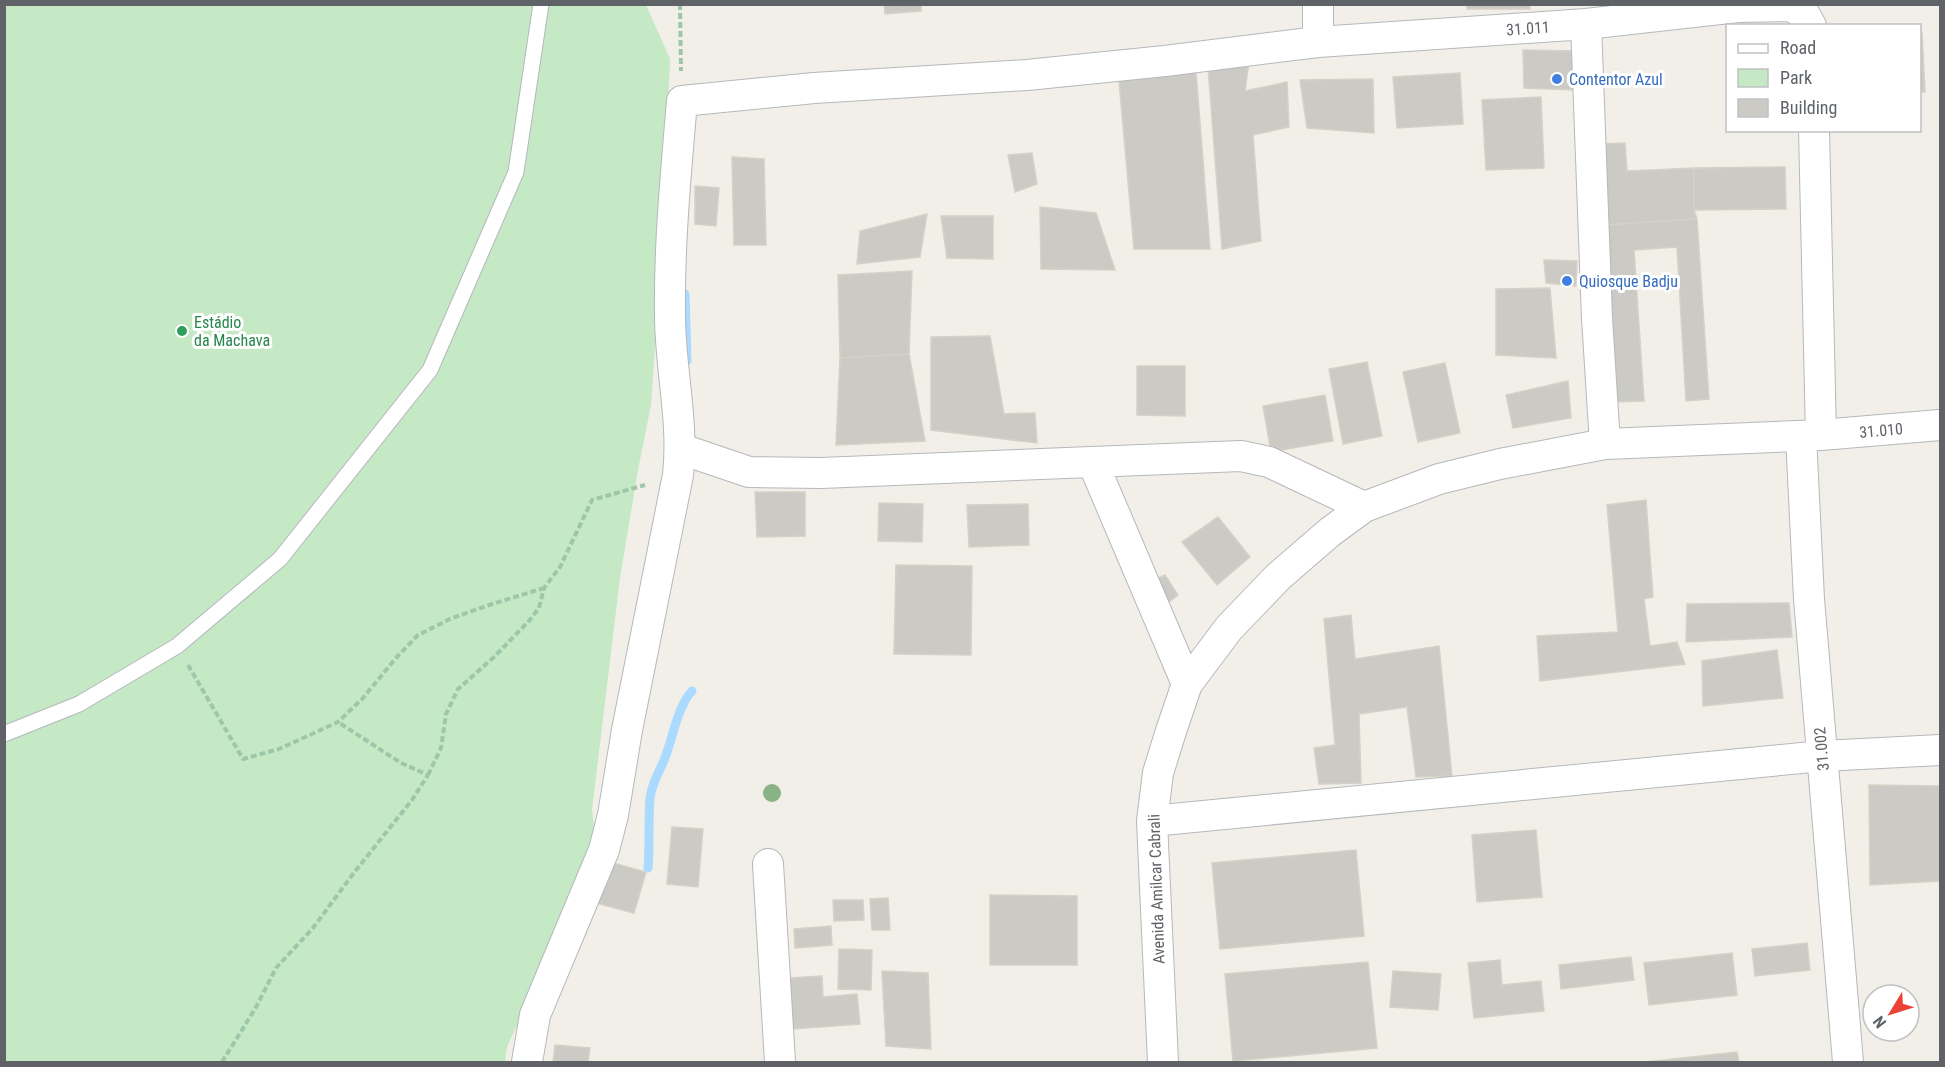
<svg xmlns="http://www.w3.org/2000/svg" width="1945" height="1067" font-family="'Roboto Condensed',sans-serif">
	<rect width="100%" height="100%" fill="#f1efe8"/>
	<path fill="#c5e8c5" d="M5 5H646L670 59 662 244 651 405 638 470 620 578 592 810 597 851 507 1047 505 1062H5Z"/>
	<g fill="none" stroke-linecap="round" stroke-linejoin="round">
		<path stroke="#aadaff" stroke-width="9" d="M685 294 687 361
			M648 868C650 845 648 822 650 798 652 781 661 770 666 755 673 736 678 706 692 691"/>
	</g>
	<path fill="#cccac5" stroke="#d6d1c6" stroke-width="1.5" d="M884 4H921V11L885 14Z
		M1467 4H1530V9H1467Z
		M1920 33H1922L1925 92H1920Z
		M1523 50 1575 51 1574 90 1524 88Z
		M1249 62 1245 91 1287 82 1289 127 1253 135 1261 241 1222 249 1208 67Z
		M1196 72 1210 249H1134L1119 81Z
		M1460 73 1463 124 1397 128 1393 77Z
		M1373 79 1374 133 1307 128 1300 80Z
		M1541 97 1544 168 1486 170 1482 100Z
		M1625 143 1627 171 1694 168V210L1697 219 1604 225 1600 144Z
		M1032 153 1037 184 1015 192 1008 155Z
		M732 157 764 159 766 245H734Z
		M1785 167 1786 209 1694 210V168Z
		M695 186 719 188 716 226 695 224Z
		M1040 207 1096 213 1115 270 1041 269Z
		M927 214 920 257 857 264 860 231Z
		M941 216H993V259L947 258Z
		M1697 219 1709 399 1686 401 1677 247 1634 250 1644 401 1616 402 1604 225Z
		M1544 260 1577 261 1576 286 1546 283Z
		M912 271 909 354 840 358 838 275Z
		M1550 288 1556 358 1496 355V289Z
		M990 336 1004 414 1035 413 1037 443 931 430V337Z
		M909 354 925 441 836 445 840 358Z
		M1367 362 1382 436 1343 444 1329 369Z
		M1445 363 1460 433 1418 442 1403 372Z
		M1137 366H1185V416L1137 415Z
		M1568 381 1571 418 1513 428 1506 395Z
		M1325 395 1333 441 1271 452 1263 406Z
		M755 492H805V536L757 537Z
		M1646 500 1653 597 1644 599 1650 646 1677 642 1685 664 1540 681 1537 636 1618 632 1607 505Z
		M879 503 923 504 922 542 878 541Z
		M1028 504 1029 545 969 547 967 505Z
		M1218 517 1250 557 1217 585 1182 542Z
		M896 565 972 566 971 655 894 654Z
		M1165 575 1178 595 1165 605 1150 582Z
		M1789 603 1792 637 1686 642 1687 604Z
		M1351 615 1355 659 1439 646 1452 776 1416 777 1407 707 1359 714 1361 783 1319 784 1314 748 1335 745 1324 619Z
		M1777 650 1783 698 1703 706 1702 661Z
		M1869 785 1940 786V881L1870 885Z
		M672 827 703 829 698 887 667 884Z
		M1536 830 1542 897 1477 902 1472 835Z
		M1356 850 1364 936 1220 949 1212 863Z
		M609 862 646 872 634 913 596 903Z
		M990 895 1077 896V965H990Z
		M888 898 890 930H872L870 899Z
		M833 900H863L864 920 834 921Z
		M831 926 832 945 795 948 794 929Z
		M1807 943 1810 970 1755 976 1752 949Z
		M839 949 872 950 871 990 838 989Z
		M1732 953 1737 995 1649 1005 1644 963Z
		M1631 957 1634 980 1561 989 1559 965Z
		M1500 960 1502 985 1541 981 1544 1011 1474 1018 1468 963Z
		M1368 962 1377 1048 1233 1061 1225 974Z
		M882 971 928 973 931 1049 886 1046Z
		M1393 971 1441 974 1438 1010 1390 1007Z
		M822 976 823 997 857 994 860 1024 793 1029 789 978Z
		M555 1045 590 1048 588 1062H553Z
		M1737 1052 1739 1062H1645Z"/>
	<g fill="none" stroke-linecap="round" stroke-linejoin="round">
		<g stroke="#b5b8bc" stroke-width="17">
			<path id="service" d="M4 734 79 704 177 646 280 559 430 370 516 172 541 4"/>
		</g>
		<g stroke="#b5b8bc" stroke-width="32">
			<path id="minor" d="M1318 4V42
				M1586 24 1597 318 1605 444
				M1814 130 1821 435
				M1801 436 1809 599 1848 1062
				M681 449 749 472 821 473 1241 456 1269 462 1364 507
				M1093 463 1187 684
				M1152 821 1822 756 1940 750
				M768 864 780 1062
				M527 1062 535 1015 604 850 613 815 627 730 678 475C684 421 670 369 670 315 669 244 676 172 682 101L814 88 1027 75 1165 61 1318 42 1586 24 1738 7 1791 6 1805 15 1811 26
				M1163 1062 1152 821 1158 773 1171 731 1187 684 1229 628 1278 577 1330 532 1364 507 1439 479 1500 464 1605 444 1821 435 1940 425"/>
		</g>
		<path stroke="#9cc7a9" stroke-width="4" stroke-dasharray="6 3" stroke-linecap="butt" d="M680 4 681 71
			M188 665 243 759 279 749 338 722 363 698 396 658 418 635 450 619 489 605 544 588
			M428 775 441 748 446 714 458 689 494 657 529 621 539 608 544 588 560 567 592 500 645 485
			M222 1062 255 1009 276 968 313 928 353 874 412 800 428 775 401 763 338 722"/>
		<use href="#service" stroke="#fff" stroke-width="15"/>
		<use href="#minor" stroke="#fff" stroke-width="30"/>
	</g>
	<circle fill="#89b387" cx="772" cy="793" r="9"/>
	<g fill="#3f7fe0" stroke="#fff" stroke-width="2">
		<circle cx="1557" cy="79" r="6"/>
		<circle cx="1567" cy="281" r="6"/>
	</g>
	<circle fill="#2e9e5b" stroke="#fff" stroke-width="2" cx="182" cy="331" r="6"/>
	<g text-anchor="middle" stroke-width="6" stroke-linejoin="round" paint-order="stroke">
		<g font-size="16" fill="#5f6368" stroke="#fff">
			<text transform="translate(1528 28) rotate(-4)" y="6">31.011</text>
			<text transform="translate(1881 430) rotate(-5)" y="6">31.010</text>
			<text transform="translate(1821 749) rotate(-95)" y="6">31.002</text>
			<text transform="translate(1156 889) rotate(-92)" y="6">Avenida Amilcar Cabrali</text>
		</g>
		<g font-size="16" fill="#366cbe" stroke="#fff" text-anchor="start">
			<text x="1569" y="85">Contentor Azul</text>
			<text x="1579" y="287">Quiosque Badju</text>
		</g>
		<g font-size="16" fill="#27864d" stroke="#fff" text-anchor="start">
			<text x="194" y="328">Estádio<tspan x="194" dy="18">da Machava</tspan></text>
		</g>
	</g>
	<rect width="1945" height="1067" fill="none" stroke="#5f6368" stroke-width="12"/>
	<rect x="1726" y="24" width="195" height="108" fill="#ffffff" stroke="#bfc1c3" stroke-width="1.5"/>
	<rect x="1738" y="44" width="30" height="9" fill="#ffffff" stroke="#bfc1c3" stroke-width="1.5"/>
	<text x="1780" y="54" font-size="18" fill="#5f6368">Road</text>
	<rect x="1738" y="69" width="30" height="18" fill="#c5e8c5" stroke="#bfc1c3" stroke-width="1.5"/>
	<text x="1780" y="84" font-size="18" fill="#5f6368">Park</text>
	<rect x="1738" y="99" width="30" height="18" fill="#cccac5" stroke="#bfc1c3" stroke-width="1.5"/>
	<text x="1780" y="114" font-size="18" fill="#5f6368">Building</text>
	<g transform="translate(1891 1013) rotate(232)"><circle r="28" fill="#ffffff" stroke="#bfc1c3" stroke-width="1.5"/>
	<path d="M0-4.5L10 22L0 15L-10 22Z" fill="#ea4335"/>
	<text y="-9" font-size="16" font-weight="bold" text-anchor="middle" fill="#5f6368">N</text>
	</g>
</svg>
